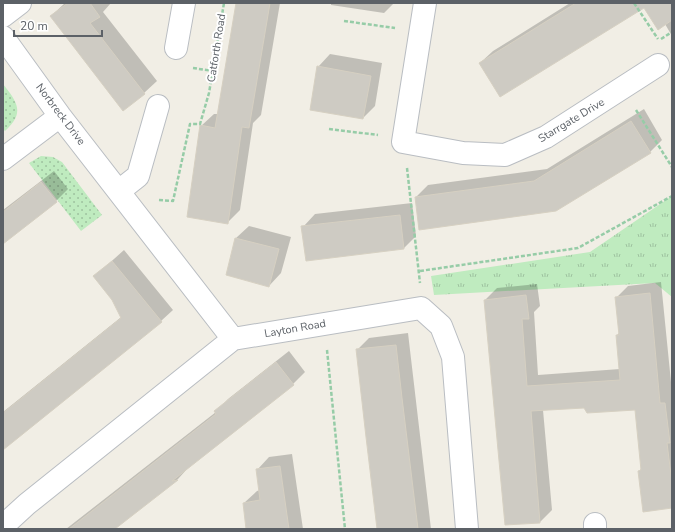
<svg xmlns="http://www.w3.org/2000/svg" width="675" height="532" font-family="'Nunito Sans',sans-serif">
	<defs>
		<pattern id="grass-dots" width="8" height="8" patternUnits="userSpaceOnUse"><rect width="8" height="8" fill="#bfebbf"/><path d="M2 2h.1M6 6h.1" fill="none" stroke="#9ec29f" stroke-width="1.8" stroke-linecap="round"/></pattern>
		<pattern id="park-tufts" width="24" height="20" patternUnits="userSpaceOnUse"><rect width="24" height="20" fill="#bfebbf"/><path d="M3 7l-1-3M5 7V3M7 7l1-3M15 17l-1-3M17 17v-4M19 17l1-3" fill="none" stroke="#9ec29f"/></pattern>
	</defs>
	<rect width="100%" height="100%" fill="#f1eee5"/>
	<path fill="url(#grass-dots)" d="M3 84C18 103 25 113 5 131L3 129Z
		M41 156 53 157 62 162 102 215 81 231 29 163Z"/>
	<path fill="url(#park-tufts)" d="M672 196V297L655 283 434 295 431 276 590 252Z"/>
	<path fill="#0003" d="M65 3H111L103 12 157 81 144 93 51 16Z
		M237 3H280L261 115 253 123 240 210 227 223 201 126 214 114H218Z
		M331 3H394L384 13 331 5Z
		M570 3H672V36L665 24 644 6 480 63 493 51Z
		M330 54 382 63 375 106 363 118 318 67Z
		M644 109 662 140 650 152 554 211 416 197 428 185 547 169Z
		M54 171 68 189 56 201 3 243V210Z
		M412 203 416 236 404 248 303 227 315 214Z
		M249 226 291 237 281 273 269 286 227 275 236 238Z
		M124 250 173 310 161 321 3 448V412L125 314 95 276Z
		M661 282 672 392V507L639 471 642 468 636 409 584 407 543 410 552 510 540 522 506 524 485 300 497 288 537 284 540 306 534 312 538 375 620 369 617 335 619 333 616 298 628 286Z
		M408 333 431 529H378L357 350 369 338Z
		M289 351 305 372 293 384 186 469 188 468 178 479 113 529H66L216 412 228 399Z
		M292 454 303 529H248L244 503 257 491 260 490 257 470 269 457Z"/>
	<path fill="#cecbc3" stroke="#d6d0c2" d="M68 3H90L100 17 90 23 145 94 123 111 50 16Z
		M236 3H270L249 128 242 127 228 224 187 217 200 125 215 128Z
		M576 3H672V20L658 30 644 8 500 97 479 63Z
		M317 66 371 76 363 119 310 110Z
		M631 121 651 153 556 211 419 230 415 197 534 181Z
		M41 182 57 202 3 244V212Z
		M400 215 404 249 306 261 301 226Z
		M235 238 279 249 269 287 226 275Z
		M112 261 162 322 3 450V413L121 318 112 300 93 276Z
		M650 293 660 403H665L670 443H667L672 483V508L643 512 638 471 641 470 635 410 587 413 584 408 531 411 540 523 505 525 484 300 526 295 529 319H522L527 386 620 380 616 335H619L615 297Z
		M396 345 402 398 418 529H377L366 437 356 349Z
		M276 362 294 385 172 481 178 480 115 529H69L216 414 214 411Z
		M280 466 289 529H246L243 503 260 500 256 469Z"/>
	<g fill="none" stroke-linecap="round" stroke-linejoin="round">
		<g stroke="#b9bdc2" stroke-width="24">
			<path id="minor" d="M425 3 403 142 463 153 505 155 546 137 658 65
				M3 16 20 3
				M3 37 60 116 233 339
				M176 48 184 3
				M3 159 60 116
				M119 191 138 176 158 106
				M595 524V529
				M3 526 27 504 233 339 421 308 441 326 453 357 467 529"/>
		</g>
		<path stroke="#96cca7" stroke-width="2.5" stroke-dasharray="4 2" stroke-linecap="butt" d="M634 3 658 39
			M344 21 395 28
			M661 39 672 32
			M193 68 213 71
			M636 110 672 167
			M329 129 378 135
			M407 168 420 283
			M159 200 173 201 190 124H200L209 93 224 3
			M420 271 578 248 672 196
			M327 350 345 529"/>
		<use href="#minor" stroke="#fff" stroke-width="22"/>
	</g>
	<g text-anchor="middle" stroke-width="4" stroke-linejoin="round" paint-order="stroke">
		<g font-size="11" fill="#5c6167" stroke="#fff">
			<text transform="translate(216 48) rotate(-81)" y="4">Catforth Road</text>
			<text transform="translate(61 114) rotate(53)" y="4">Norbreck Drive</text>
			<text transform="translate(571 120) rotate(-31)" y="4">Starrgate Drive</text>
			<text transform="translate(295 328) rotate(-10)" y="4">Layton Road</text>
		</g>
	</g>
	<rect width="675" height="532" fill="none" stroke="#5c6167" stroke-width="8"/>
	<path d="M14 30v6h88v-6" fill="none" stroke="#5c6167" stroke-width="2"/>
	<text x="20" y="30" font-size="12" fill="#5c6167" stroke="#ffffff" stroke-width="3" paint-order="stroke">20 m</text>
</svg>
